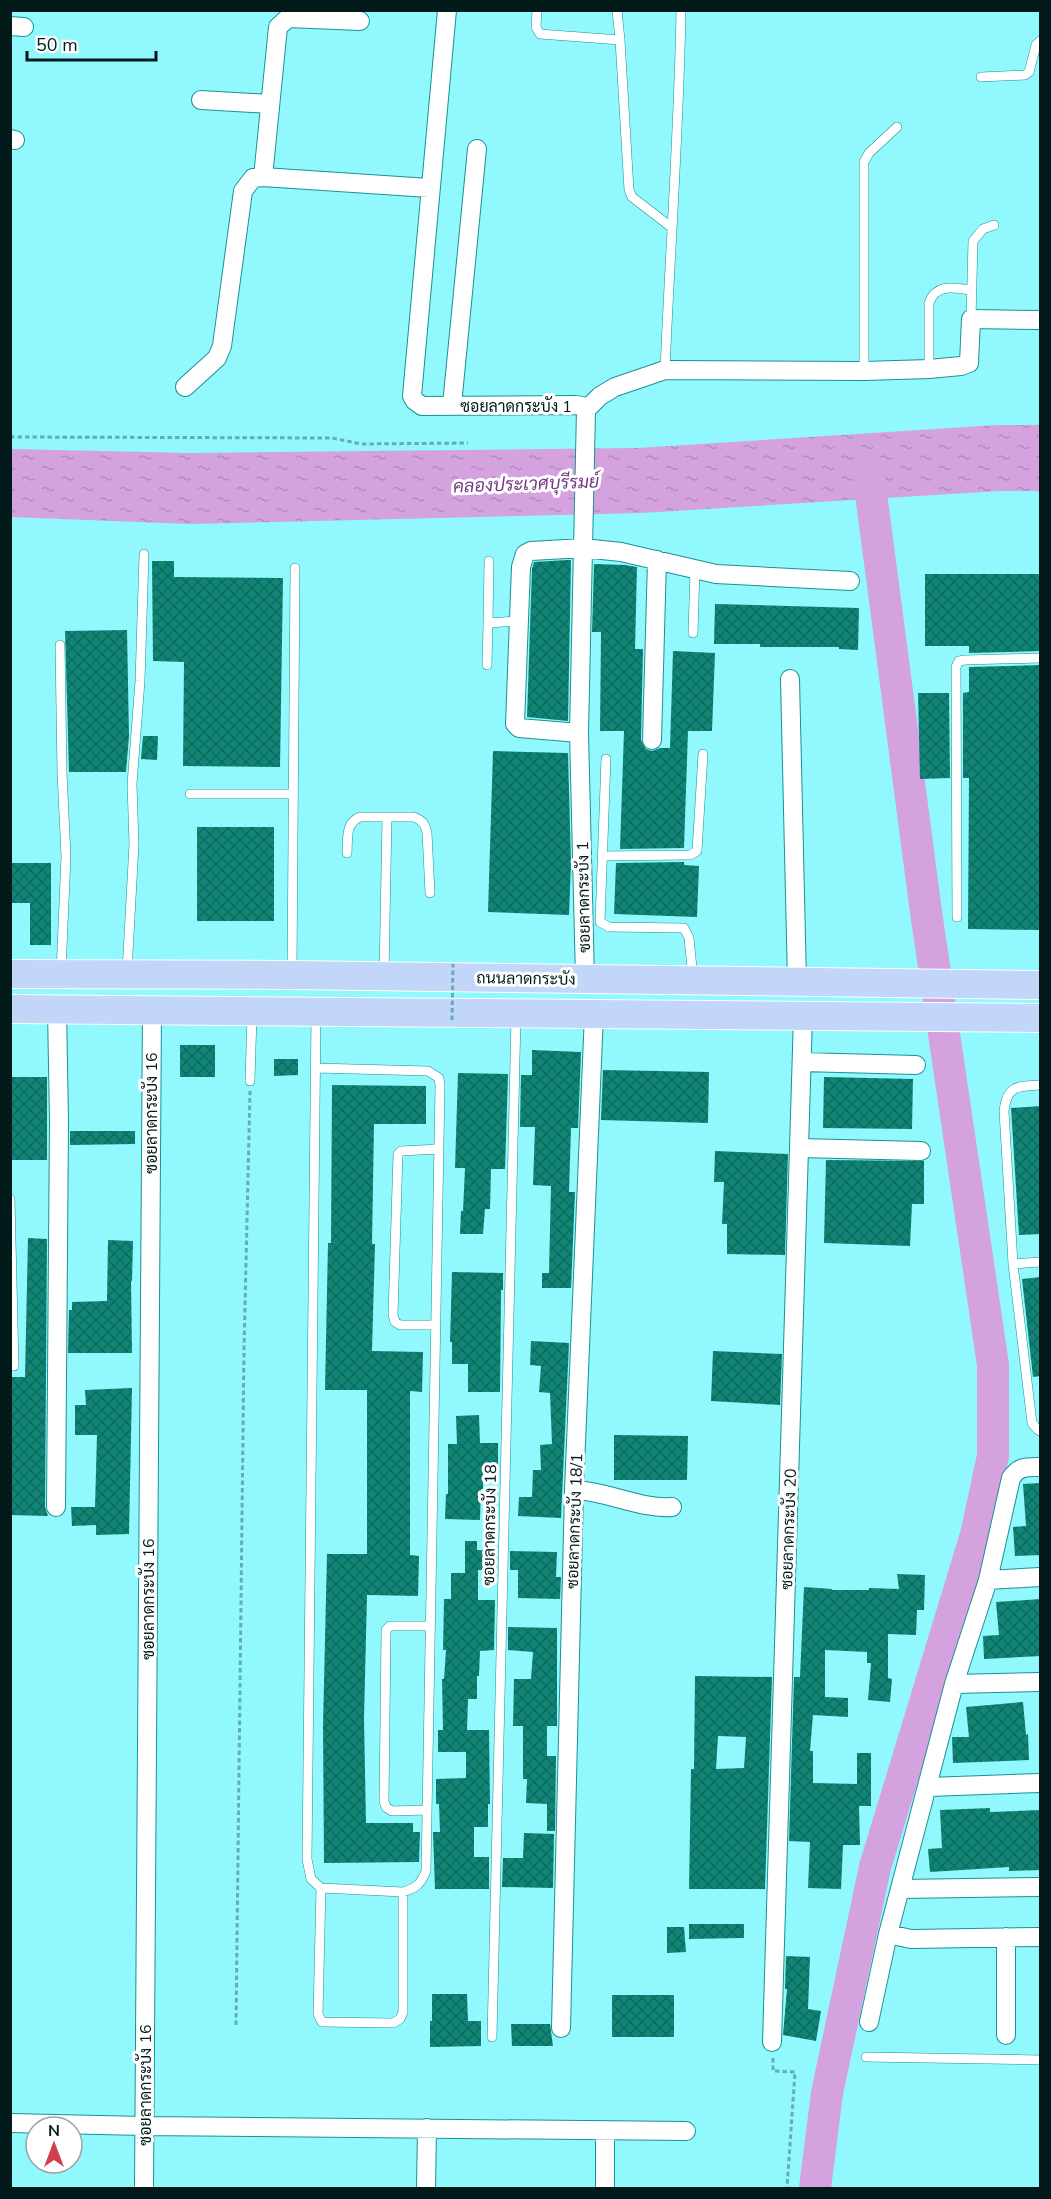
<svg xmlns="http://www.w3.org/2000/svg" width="1051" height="2199" font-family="'Nunito Sans',Sarabun,sans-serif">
	<defs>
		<pattern id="water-ripples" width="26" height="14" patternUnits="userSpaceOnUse" patternTransform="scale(1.5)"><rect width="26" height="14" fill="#d4a2df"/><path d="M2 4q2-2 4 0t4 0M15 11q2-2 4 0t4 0" fill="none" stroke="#b48bbf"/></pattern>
		<pattern id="building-cross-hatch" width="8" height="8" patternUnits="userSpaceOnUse" patternTransform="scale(1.5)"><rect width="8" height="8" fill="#108575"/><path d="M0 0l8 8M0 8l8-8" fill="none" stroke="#0d6c5f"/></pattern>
	</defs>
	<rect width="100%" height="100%" fill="#91f8fe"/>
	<path fill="url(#water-ripples)" d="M998 425H1040V491H1000L641 513 190 524 11 517V449L192 453 638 448Z"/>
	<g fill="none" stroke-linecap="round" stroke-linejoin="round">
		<path stroke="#d4a2df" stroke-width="32" d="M815 2188 827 2093 875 1867 976 1535 993 1456V1365L926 912 868 471"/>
	</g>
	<path fill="url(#building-cross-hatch)" fill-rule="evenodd" d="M567 560H571L568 721 527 717 532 569 534 562Z
		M152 561H174V577L283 578 280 767 183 766 184 662 153 661Z
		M594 564 625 565 637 567 635 649H643L641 740 646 749 652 751 660 748H670L673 651 715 653 712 731H688L684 848 620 849 624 731H600L601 632H592Z
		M925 574H1041V651L969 653V646H925Z
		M715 604 859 608 858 650 839 649V647H760V644H714Z
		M127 630 129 736 126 772H69L65 631Z
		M1041 665V930L968 929 969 778H963V693L969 692V667Z
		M918 693H949L950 778 920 779Z
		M143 736H158L157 760 141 759Z
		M493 751 568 753 571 863 569 915 488 912Z
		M197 827H274V921H197Z
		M684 862V865L699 866 697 917 614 914 616 863Z
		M10 863H51V945H30V903H10Z
		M180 1045H215V1077H180Z
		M532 1050 581 1052 578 1128H571L569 1192H575L571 1288H542V1273H549L551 1186 533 1185 535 1127H520L521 1075H532Z
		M274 1059H298V1075L274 1076Z
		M603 1070 709 1072 708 1123 601 1120Z
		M458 1073 508 1074 505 1169H491L490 1209H485L483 1234H460L461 1211H463L465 1168H455Z
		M10 1077H47V1160H11Z
		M824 1077 913 1079 912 1129 823 1128Z
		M332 1085 426 1086V1124H374L372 1244H375L372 1351 423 1352 422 1392 410 1391V1555L419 1556 418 1596 367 1595 364 1719 366 1823H413V1832H420L419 1862 324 1863 323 1725 327 1554H367V1390H325L328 1243H331Z
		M1041 1106V1234L1019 1235 1011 1108Z
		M70 1131H135V1144L70 1145Z
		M715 1151 788 1154 785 1255 727 1254V1224H722L724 1182H714Z
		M826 1160 924 1161V1204H912L910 1246 824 1243Z
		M28 1238 47 1239 45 1507 48 1516 10 1515V1377H25Z
		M108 1240 133 1241 132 1281H131L132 1353H68L69 1310H72V1302L107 1301Z
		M452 1272 503 1273V1290H501L500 1392H468V1364H452V1342H450Z
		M1041 1277V1376L1033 1377 1022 1279Z
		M531 1341 569 1343 561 1518 518 1516 519 1497H532L533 1470H541L540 1445 552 1444 550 1393 539 1392 541 1366 530 1365Z
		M713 1351 782 1354 780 1405 711 1401Z
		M132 1388 129 1534 96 1535V1525L72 1526 71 1507H95L97 1435H75V1405H86L85 1390Z
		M479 1415 480 1443H498V1468H483V1489H481L480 1520 445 1519 446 1494H448V1444H457L456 1416Z
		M614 1435 688 1436 687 1480H614Z
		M1041 1483V1555L1015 1556 1013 1527 1026 1526 1023 1484Z
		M465 1541H477V1550L497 1551 496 1570H478V1600H495L494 1650 480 1651 479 1676H477V1699H468L467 1730H489L490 1804H488V1827H474V1857H489V1889H435L433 1832H440L439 1804H436V1779L466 1778V1752H438V1730H443L442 1679H444L446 1650H443L444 1599H451V1573H465Z
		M510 1551 557 1552 556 1577H561L560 1599 518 1598V1570H510Z
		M897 1574 925 1575 924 1610H917L916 1635 888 1634V1678L892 1679 890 1702 868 1700 871 1663H867V1652L825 1650V1697L848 1698V1717L813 1715 810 1751H813V1783L857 1784V1753H871V1806H859L860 1845H843L841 1889 808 1888 810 1842 789 1841 794 1677H800L804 1587 832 1589V1590H869V1588L899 1589Z
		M1041 1599V1656L984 1659 983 1636 999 1635 996 1602Z
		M508 1627 557 1628V1726H547V1756H556L555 1831H547V1804L526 1803 527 1779H523V1726H513L514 1679H531L533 1652 508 1650Z
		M695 1676 772 1677 765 1889H689L691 1769H694ZM718 1736 746 1737 744 1768 716 1769Z
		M1023 1702 1026 1735 1028 1734 1029 1760 953 1763 952 1737H969L966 1707Z
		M990 1808V1812L1041 1810V1870L1009 1871V1867L930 1872 928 1849 942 1848 940 1810Z
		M524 1833 554 1834 553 1888 502 1887 503 1858H523Z
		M689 1924H744V1938L689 1939Z
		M667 1927H684L686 1952 667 1953Z
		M786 1956 810 1957 808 2009 821 2011 816 2041 783 2035 787 1989H785Z
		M432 1994H467L468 2021H481V2046L430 2047V2021H432Z
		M612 1995H674V2037H612Z
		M511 2024H550L553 2046H512Z"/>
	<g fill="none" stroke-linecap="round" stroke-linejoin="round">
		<g stroke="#1a9197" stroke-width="10">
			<path id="lane" d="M537 10 536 27 540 34 620 40 617 10
				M620 40 629 190 632 197 671 227
				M981 77 1025 75 1029 72 1036 45 1040 41
				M971 319 973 241 983 229 994 225
				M929 369V303C936 283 954 288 971 290
				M665 370C670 250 679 131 681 10
				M864 371V162L869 153 897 127
				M488 623 489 561
				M693 633 695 569
				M60 645 62 773 66 856 61 972
				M487 665 488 623 519 621
				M606 759 600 922 609 927 684 928 689 938 693 978
				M190 794H292
				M347 853C348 839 345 823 360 817H414C423 821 425 824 427 833L430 893
				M602 856 690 855 697 851 703 754
				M957 917 956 667 959 661 965 660 1040 658
				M127 972 134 844 132 784 140 681 144 554
				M292 973 295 568
				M384 975 387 817
				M316 1016 307 1859 311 1879 321 1888 403 1892C416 1888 421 1884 426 1871L440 1086 439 1078 428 1071 316 1068
				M250 1081 252 1015
				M1040 1085C1018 1086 1007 1085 1004 1111L1013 1264 1032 1423 1037 1429 1040 1431
				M10 1199 14 1366
				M1013 1264 1040 1262
				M436 1325H400L395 1322 393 1315 398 1154 401 1151 439 1149
				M427 1810 392 1811 386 1807 384 1801 386 1635V1630L390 1626H430
				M321 1888 318 2014 322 2022 393 2023 400 2019 403 2012V1892
				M492 2037 516 1017
				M866 2057 1040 2060"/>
		</g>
		<g stroke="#1a9197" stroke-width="20">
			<path id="street" d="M447 10 412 396 415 401 422 406 576 405 582 406 586 410 579 733 585 979
				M10 26 24 27
				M201 100 270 104
				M10 139 15 140
				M263 177 278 27 288 18 360 21
				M185 387 217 358 222 346 243 191 253 178 263 177 429 188
				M452 405 477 149
				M586 410 600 396 615 387 665 370 864 371 929 369 961 366 969 363 971 319 1040 320
				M790 679 797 982
				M579 733 519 728 515 724 521 567 525 554 531 551 583 548 621 552 716 574 850 581
				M652 740 657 560
				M802 1062 916 1065
				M799 1148 921 1151
				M574 1490C608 1491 638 1509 672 1507
				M56 1507 59 1120 57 1009
				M988 1580 1040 1577
				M954 1684 1040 1682
				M929 1787 1040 1783
				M900 1889 1040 1887
				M888 1934 911 1939 1040 1937
				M1006 1937V2035
				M869 2022 888 1934 954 1684 988 1580 1011 1478C1019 1466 1027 1467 1040 1467
				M561 2028 574 1490 594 1014
				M772 2042 803 1016
				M10 2123 144 2126 686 2131
				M144 2188 152 1009
				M426 2188 427 2128
				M605 2188V2130"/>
		</g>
		<g stroke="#fff" stroke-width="30">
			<path id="primary" d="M10 974 292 975 1040 985
				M10 1009 1040 1018"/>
		</g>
		<path stroke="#62aeb2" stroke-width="3" stroke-dasharray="4.5 3" stroke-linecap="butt" d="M10 437 332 438 361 444 468 443
			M236 2025 244 1349 250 1091
			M773 2058V2071L795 2072 787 2188"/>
		<use href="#lane" stroke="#fff" stroke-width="9"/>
		<use href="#street" stroke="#fff" stroke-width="18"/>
		<use href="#primary" stroke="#c1d6f8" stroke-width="28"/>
		<path stroke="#62aeb2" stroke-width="3" stroke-dasharray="4.5 3" stroke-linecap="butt" d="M452 1020 453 964"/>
	</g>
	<g text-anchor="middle" stroke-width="6" stroke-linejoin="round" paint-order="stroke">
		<g font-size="16" fill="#031a1b" stroke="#fff">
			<text x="516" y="412">ซอยลาดกระบัง 1</text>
			<text transform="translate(583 897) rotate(-91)" y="6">ซอยลาดกระบัง 1</text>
			<text transform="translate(526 978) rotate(1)" y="6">ถนนลาดกระบัง</text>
			<text transform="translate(151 1113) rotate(-90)" y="6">ซอยลาดกระบัง 16</text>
			<text transform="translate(574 1521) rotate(-88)" y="6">ซอยลาดกระบัง 18/1</text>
			<text transform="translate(489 1525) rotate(-89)" y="6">ซอยลาดกระบัง 18</text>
			<text transform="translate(788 1529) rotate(-88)" y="6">ซอยลาดกระบัง 20</text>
			<text transform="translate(148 1599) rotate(-90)" y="6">ซอยลาดกระบัง 16</text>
			<text transform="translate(145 2085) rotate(-90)" y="6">ซอยลาดกระบัง 16</text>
		</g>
		<g font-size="18" font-style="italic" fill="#763a83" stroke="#fff">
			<text transform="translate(526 484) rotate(-2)" y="6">คลองประเวศบุรีรมย์</text>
		</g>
	</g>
	<rect width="1051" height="2199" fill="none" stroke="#031a1b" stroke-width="24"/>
	<g transform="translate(54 2145)"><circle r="28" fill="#ffffff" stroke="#9aa3a4" stroke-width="1.5"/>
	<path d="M0-4.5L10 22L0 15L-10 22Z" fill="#d0404c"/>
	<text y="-9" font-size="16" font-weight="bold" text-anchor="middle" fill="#031a1b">N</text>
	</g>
	<path d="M27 51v9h129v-9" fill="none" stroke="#031a1b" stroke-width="3"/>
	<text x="36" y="51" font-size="18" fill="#031a1b" stroke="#ffffff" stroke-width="4.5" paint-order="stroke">50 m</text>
</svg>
